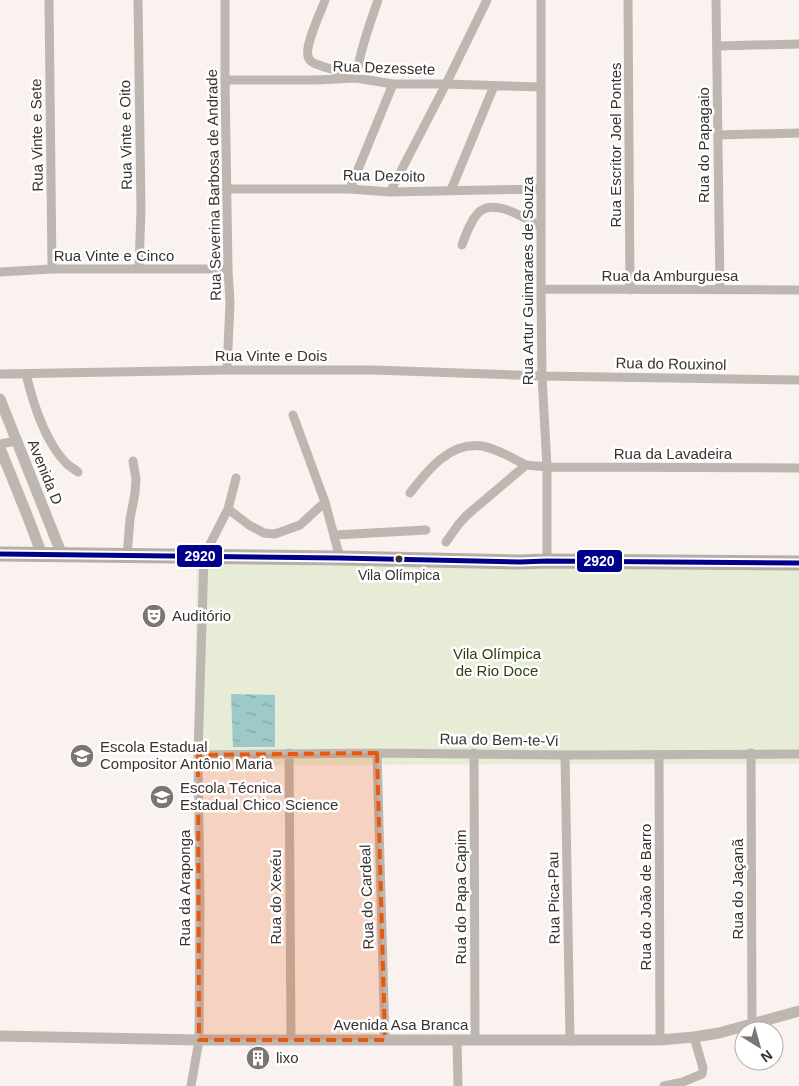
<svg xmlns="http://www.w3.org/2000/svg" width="799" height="1086" font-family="Helvetica,sans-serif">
	<defs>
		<pattern id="water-ripples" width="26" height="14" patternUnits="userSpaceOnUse" patternTransform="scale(1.25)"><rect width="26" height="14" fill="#9dc9cb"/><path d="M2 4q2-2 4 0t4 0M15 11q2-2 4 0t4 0" fill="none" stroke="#81a4a5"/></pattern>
	</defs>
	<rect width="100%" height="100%" fill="#faf2ee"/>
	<path fill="#e7ecd7" d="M197 560 799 562V764L194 765Z"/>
	<path fill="url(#water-ripples)" d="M231 694 275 695V747H233Z"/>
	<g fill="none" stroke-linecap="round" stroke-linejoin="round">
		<path stroke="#beb6b1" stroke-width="9" d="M49 0 52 269
			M138 0 141 210 139 269
			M225 0V80L228 269 230 303 227 370
			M325 0C321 12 305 44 308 56 309 61 314 64 319 65 329 69 340 70 347 78
			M541 0V289L542 376 547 467V561
			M628 0 630 290
			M716 0 720 290
			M718 46 799 44
			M356 78C360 51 369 26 378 0
			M225 80H316L356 78 393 84H446L541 87
			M718 135 799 133
			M226 189H350L390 192 541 189
			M350 189 393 84
			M451 190 494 86
			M390 192 446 84 487 0
			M462 245C466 234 470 222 478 213 494 197 524 218 541 227
			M0 272 52 269H228
			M541 289 799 290
			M0 374 227 370H374L542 376 799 380
			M26 374C33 403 44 440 66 463 69 466 74 469 78 472
			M293 415 325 502 340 558
			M0 444 16 441
			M410 493C427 471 450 441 482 446 498 449 512 458 526 465
			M228 509 249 525 264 533 275 534 300 525 325 502
			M335 535 426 530
			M446 542 458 525 467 515 526 465 547 467 799 468
			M127 556 130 519 135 493 136 479 133 461
			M289 753 291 1040
			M377 753 385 1040
			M474 753 475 1040
			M751 753 752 1025
			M198 755 377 753 565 755 799 754
			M565 755 570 1041
			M659 755 660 1040
			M457 1040 458 1086
			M191 1086 199 1040 200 902 198 755 204 556 228 509 236 478
			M664 1086 683 1082 702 1074 703 1068 694 1037"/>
		<path stroke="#beb6b1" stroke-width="11" d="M0 399 62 555
			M0 448 29 520 42 555
			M0 1036 199 1040H660L694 1037 719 1033 799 1011"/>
		<path stroke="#b6aea8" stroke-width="15" d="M0 554 340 558 520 562 547 561 799 563"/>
		<g stroke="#fff" stroke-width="9">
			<path id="bus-1" d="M0 554 340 558 520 562 547 561 799 563"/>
		</g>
		<use href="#bus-1" stroke="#00008b" stroke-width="5"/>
	</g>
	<path fill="#e8590c" fill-opacity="0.2" stroke="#e8590c" stroke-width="4" stroke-dasharray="10 6" stroke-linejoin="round" d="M377 753 385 1040H199L198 755Z"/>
	<defs>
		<g id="theatre-disc" transform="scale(1.25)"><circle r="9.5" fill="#7c7672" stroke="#fff"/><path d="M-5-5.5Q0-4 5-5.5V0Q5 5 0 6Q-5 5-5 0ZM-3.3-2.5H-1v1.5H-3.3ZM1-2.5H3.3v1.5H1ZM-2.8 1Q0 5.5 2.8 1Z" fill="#fff"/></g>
		<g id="school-disc" transform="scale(1.25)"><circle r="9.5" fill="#7c7672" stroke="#fff"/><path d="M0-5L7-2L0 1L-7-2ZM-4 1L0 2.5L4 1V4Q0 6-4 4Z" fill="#fff"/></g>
		<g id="university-disc" transform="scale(1.25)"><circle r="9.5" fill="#7c7672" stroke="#fff"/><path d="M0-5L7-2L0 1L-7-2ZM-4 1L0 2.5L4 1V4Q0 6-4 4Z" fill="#fff"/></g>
		<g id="building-disc" transform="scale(1.25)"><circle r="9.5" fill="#7c7672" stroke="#fff"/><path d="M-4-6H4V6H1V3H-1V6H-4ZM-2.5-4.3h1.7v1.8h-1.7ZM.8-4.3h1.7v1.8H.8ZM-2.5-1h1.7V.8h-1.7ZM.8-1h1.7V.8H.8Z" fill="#fff"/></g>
	</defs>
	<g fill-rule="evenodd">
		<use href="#theatre-disc" x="154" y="616"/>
		<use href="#school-disc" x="82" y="756"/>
		<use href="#university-disc" x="162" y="797"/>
		<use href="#building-disc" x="258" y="1058"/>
	</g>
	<circle fill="#383330" stroke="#fff" stroke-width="2" cx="399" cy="559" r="4.5"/>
	<g text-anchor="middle" stroke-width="5" stroke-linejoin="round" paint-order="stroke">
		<g font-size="14" fill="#383330" stroke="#fff">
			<text x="399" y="580">Vila Olímpica</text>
		</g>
		<g font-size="15" fill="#383330" stroke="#fff">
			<text transform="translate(384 68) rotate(2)" y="5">Rua Dezessete</text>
			<text transform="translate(37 135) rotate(-91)" y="5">Rua Vinte e Sete</text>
			<text transform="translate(126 135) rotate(-91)" y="5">Rua Vinte e Oito</text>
			<text transform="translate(616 145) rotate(-90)" y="5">Rua Escritor Joel Pontes</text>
			<text transform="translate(704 145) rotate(-90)" y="5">Rua do Papagaio</text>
			<text transform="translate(384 176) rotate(1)" y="5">Rua Dezoito</text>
			<text transform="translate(214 185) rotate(-91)" y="5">Rua Severina Barbosa de Andrade</text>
			<text x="114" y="261">Rua Vinte e Cinco</text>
			<text x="670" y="281">Rua da Amburguesa</text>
			<text transform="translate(528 281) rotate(-90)" y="5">Rua Artur Guimaraes de Souza</text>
			<text x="271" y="361">Rua Vinte e Dois</text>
			<text transform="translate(671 364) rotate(1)" y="5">Rua do Rouxinol</text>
			<text x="673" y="459">Rua da Lavadeira</text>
			<text transform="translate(45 472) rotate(68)" y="5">Avenida D</text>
			<text transform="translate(499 740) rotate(1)" y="5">Rua do Bem-te-Vi</text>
			<text transform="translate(185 888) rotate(-90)" y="5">Rua da Araponga</text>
			<text transform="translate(738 889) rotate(-90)" y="5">Rua do Jaçanã</text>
			<text transform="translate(276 897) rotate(-90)" y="5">Rua do Xexéu</text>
			<text transform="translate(367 897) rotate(-92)" y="5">Rua do Cardeal</text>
			<text transform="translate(461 897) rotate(-90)" y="5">Rua do Papa Capim</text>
			<text transform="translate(646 897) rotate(-90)" y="5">Rua do João de Barro</text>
			<text transform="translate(554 898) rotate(-91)" y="5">Rua Pica-Pau</text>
			<text x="401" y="1030">Avenida Asa Branca</text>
		</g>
		<g font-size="15" fill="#383330" stroke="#fff" text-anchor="start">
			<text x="172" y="621">Auditório</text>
			<text x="100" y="752">Escola Estadual<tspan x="100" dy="17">Compositor Antônio Maria</tspan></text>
			<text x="180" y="793">Escola Técnica<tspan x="180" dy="17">Estadual Chico Science</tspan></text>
			<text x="276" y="1063">lixo</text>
		</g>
		<g font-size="15" fill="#2f420e" stroke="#fff">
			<text x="497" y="659">Vila Olímpica<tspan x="497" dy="17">de Rio Doce</tspan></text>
		</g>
	</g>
	<g stroke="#fff" stroke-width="2">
		<rect x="176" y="544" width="47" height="24" rx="5" fill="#00008b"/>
		<rect x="576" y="549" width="47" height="24" rx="5" fill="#00008b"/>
	</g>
	<g font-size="14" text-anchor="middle" font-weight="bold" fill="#fff">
		<text x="200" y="561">2920</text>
		<text x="599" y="566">2920</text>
	</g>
	<g transform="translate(759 1046) rotate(143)"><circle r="24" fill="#ffffff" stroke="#afadac"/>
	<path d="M0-4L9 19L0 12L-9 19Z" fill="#7c7672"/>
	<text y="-8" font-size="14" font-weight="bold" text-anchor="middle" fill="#383330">N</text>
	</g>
</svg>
